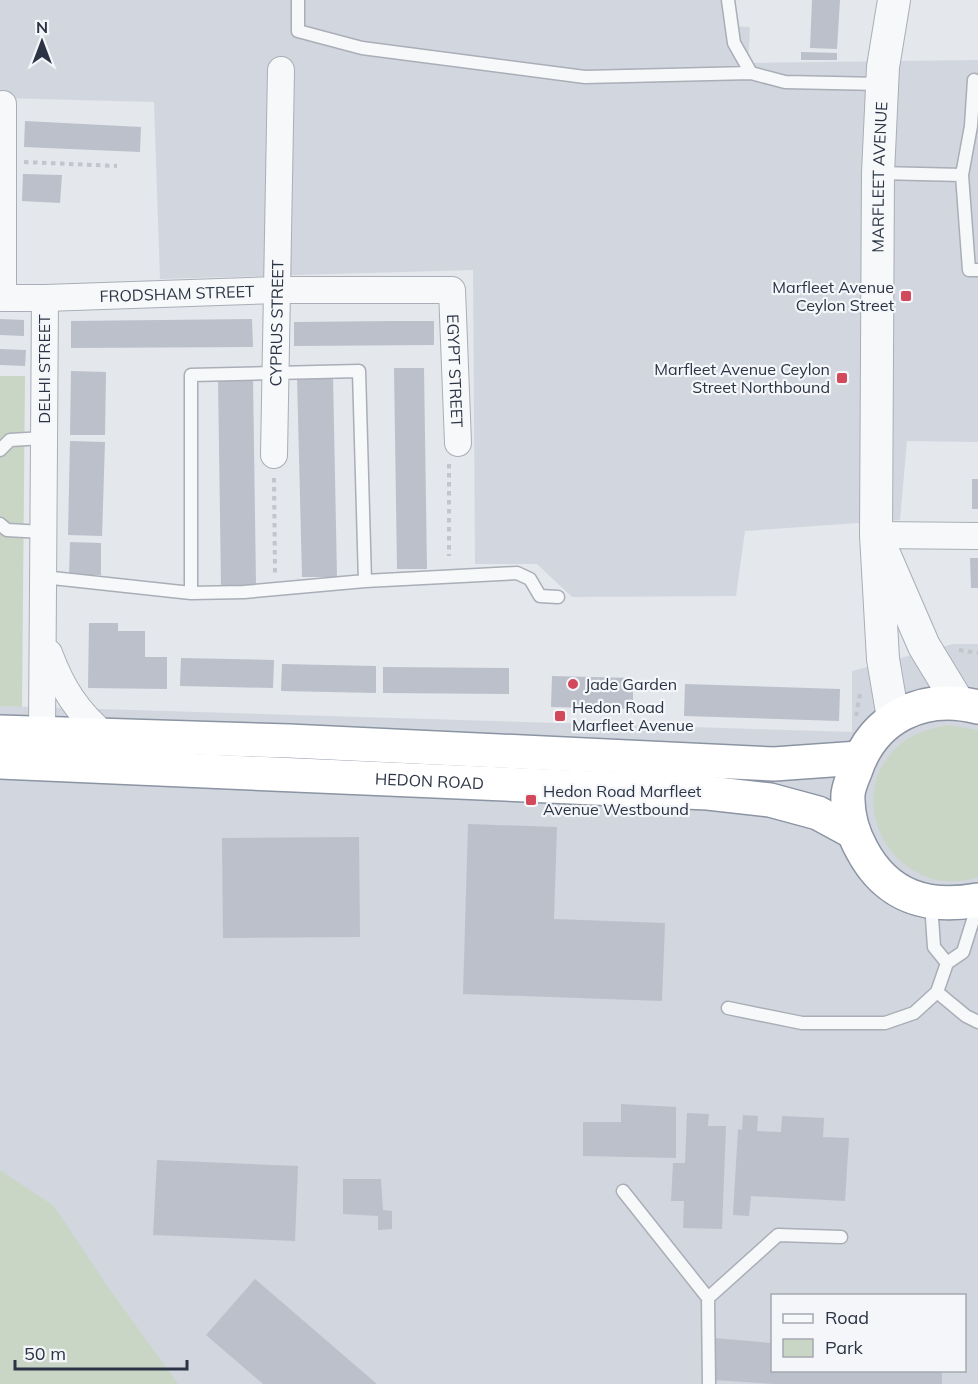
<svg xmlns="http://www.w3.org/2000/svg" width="978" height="1384" font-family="Mulish,sans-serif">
	<rect width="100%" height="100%" fill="#e4e7ec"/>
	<path fill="#d2d6de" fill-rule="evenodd" d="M0 0H735L731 26 750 27 748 63 978 60V442L907 441 900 520 745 531 736 596 572 597 537 564H475L473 270 160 279 154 102 0 98Z
		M953 644H978V1384H0V706L852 732V671ZM772 1296H964V1370H772Z"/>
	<path fill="#c9d6c5" d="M0 376H25L22 707 0 706Z
		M949 725 978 730V877C966 882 950 882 937 880 875 866 849 785 902 743 916 732 932 728 949 725Z
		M0 1170 54 1206 108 1287 178 1384H0Z"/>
	<path fill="#bbc0ca" d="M812 0H840L837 49 810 48Z
		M801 52 837 53V60H801Z
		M25 121 141 127 140 152 24 147Z
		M23 174 62 175 60 203 22 201Z
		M0 319 24 320V336L0 335Z
		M252 319 253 347 71 348V321Z
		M392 321H434V345L294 346V322Z
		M0 349 26 350 25 366 0 365Z
		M394 368H424L427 569H397Z
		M71 371 106 372 105 435H70Z
		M333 375 337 577H302L297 376Z
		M253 377 256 585H221L218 378Z
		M70 441 105 442 102 536 68 535Z
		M972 479H978V509H972Z
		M70 542 101 543V575H69Z
		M970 558H978V588H971Z
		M89 623H118V631H145V657H167V689L88 688Z
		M181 658 274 660 273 688 180 686Z
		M282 664 376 666V693L281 691Z
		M383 667 509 668V694L383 693Z
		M552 676 633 678V709L551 707Z
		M685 684 840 689 839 721 684 716Z
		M468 824 557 827 554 919 665 923 662 1001 463 994Z
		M359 837 360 937 223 938 222 838Z
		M621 1104 676 1107V1158L583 1156V1122H621Z
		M687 1113 709 1114 708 1126H726L722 1229 683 1228 684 1201H671L673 1163H685Z
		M743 1115 758 1116 757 1131 781 1132 782 1116 824 1118 823 1137 849 1138 845 1201 751 1196 749 1216 733 1215 738 1129 742 1130Z
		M157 1160 298 1166 295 1241 153 1235Z
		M343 1179H381L383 1210 392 1211V1229L378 1230V1216L343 1214Z
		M255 1279 377 1384H263L206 1335Z
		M714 1338 772 1343V1371H942V1384H774L713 1380Z"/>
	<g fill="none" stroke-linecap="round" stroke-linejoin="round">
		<g stroke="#a9aeb7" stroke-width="15">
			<path id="service" d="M298 0V31L362 48 585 77 751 73
				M728 0 734 43 751 73 785 82 881 84
				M879 173 962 175 969 270H978
				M962 175 971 126 974 80
				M0 450 10 440 44 438
				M0 524 7 530 43 532
				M43 577 191 593 244 592 365 581 517 573 530 579 540 596 558 597
				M191 593V375L359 371 365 581
				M931 903 934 947 947 963
				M937 992 966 1016 978 1022
				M728 1008 802 1023H885L914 1013 937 992 947 963 963 952 978 904
				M623 1191 708 1298 709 1384
				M708 1298 778 1235 841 1237"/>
		</g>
		<g stroke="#a9aeb7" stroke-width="28">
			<g id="minor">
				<path d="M3 104V298H45L42 733"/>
				<path id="s1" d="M45 298 278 290H452L458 443"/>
				<path id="s2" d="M274 455 281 70"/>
				<path d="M876 535 978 536"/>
				<path d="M49 653C62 688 77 712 106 736"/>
			</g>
		</g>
		<g stroke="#a9aeb7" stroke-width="34">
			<g id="tertiary">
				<path d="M885 556 924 646 958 702"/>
				<path id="s3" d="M893 718 883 659 876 535 878 173 883 67 894 0"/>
			</g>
		</g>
		<g stroke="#8b94a3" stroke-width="36">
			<g id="trunk">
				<path d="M978 707C923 693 873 717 855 772 852 779 849 786 848 794 847 815 852 832 862 850 887 897 928 909 978 900"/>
				<path d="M0 732 289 741 774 764 859 758"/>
				<path id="s4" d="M0 762 708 793 770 800 818 813 853 832"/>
			</g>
		</g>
		<path stroke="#c2c5cb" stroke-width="4" stroke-dasharray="4.5 4.5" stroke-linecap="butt" d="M24 162 117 166
			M449 464V556
			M274 478 275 573
			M959 650 978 653
			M856 716 860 694"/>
		<use href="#service" stroke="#f7f8fa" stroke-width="12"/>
		<use href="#minor" stroke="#f7f8fa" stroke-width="26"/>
		<use href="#tertiary" stroke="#f7f8fa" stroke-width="32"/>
		<use href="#trunk" stroke="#fff" stroke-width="33"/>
	</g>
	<g fill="#d1495b" stroke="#f4f6f9" stroke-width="2">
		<rect x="900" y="290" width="12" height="12" rx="3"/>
		<rect x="836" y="372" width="12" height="12" rx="3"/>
		<circle cx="573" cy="684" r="6"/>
		<rect x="554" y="710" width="12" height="12" rx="3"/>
		<rect x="525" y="794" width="12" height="12" rx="3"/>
	</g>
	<g text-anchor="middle" stroke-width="4.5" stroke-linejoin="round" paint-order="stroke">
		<g font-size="16" fill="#2b3445" stroke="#f4f6f9">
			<text dy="6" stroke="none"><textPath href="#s3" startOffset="542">MARFLEET AVENUE</textPath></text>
			<text dy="6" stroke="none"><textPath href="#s1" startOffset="132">FRODSHAM STREET</textPath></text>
			<text dy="6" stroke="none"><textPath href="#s2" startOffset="132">CYPRUS STREET</textPath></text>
			<text transform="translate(44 369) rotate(-90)" y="6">DELHI STREET</text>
			<text dy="6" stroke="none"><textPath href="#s1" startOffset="488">EGYPT STREET</textPath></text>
			<text dy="6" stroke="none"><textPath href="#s4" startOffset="430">HEDON ROAD</textPath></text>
		</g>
		<g font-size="16" fill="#2b3445" stroke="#f4f6f9" text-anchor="start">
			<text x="894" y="293" text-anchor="end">Marfleet Avenue<tspan x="894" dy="18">Ceylon Street</tspan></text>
			<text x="830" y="375" text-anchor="end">Marfleet Avenue Ceylon<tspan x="830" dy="18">Street Northbound</tspan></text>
			<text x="585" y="690">Jade Garden</text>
			<text x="572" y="713">Hedon Road<tspan x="572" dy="18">Marfleet Avenue</tspan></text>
			<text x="543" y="797">Hedon Road Marfleet<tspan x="543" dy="18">Avenue Westbound</tspan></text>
		</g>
	</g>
	<rect x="771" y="1294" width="195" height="78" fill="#f4f6f9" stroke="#a4a8b1" stroke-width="1.5"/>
	<rect x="783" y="1314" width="30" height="9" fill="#f7f8fa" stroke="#a4a8b1" stroke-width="1.5"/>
	<text x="825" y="1324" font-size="18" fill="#2b3445">Road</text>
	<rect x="783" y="1339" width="30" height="18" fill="#c9d6c5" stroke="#a4a8b1" stroke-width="1.5"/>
	<text x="825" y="1354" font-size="18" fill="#2b3445">Park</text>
	<g transform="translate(42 42)" stroke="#f4f6f9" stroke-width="4.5" paint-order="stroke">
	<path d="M0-4.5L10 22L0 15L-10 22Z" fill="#2b3445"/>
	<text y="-9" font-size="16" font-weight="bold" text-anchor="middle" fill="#2b3445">N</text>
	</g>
	<path d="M15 1360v9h172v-9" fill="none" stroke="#2b3445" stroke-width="3"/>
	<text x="24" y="1360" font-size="18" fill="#2b3445" stroke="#f4f6f9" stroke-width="4.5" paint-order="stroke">50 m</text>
</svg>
